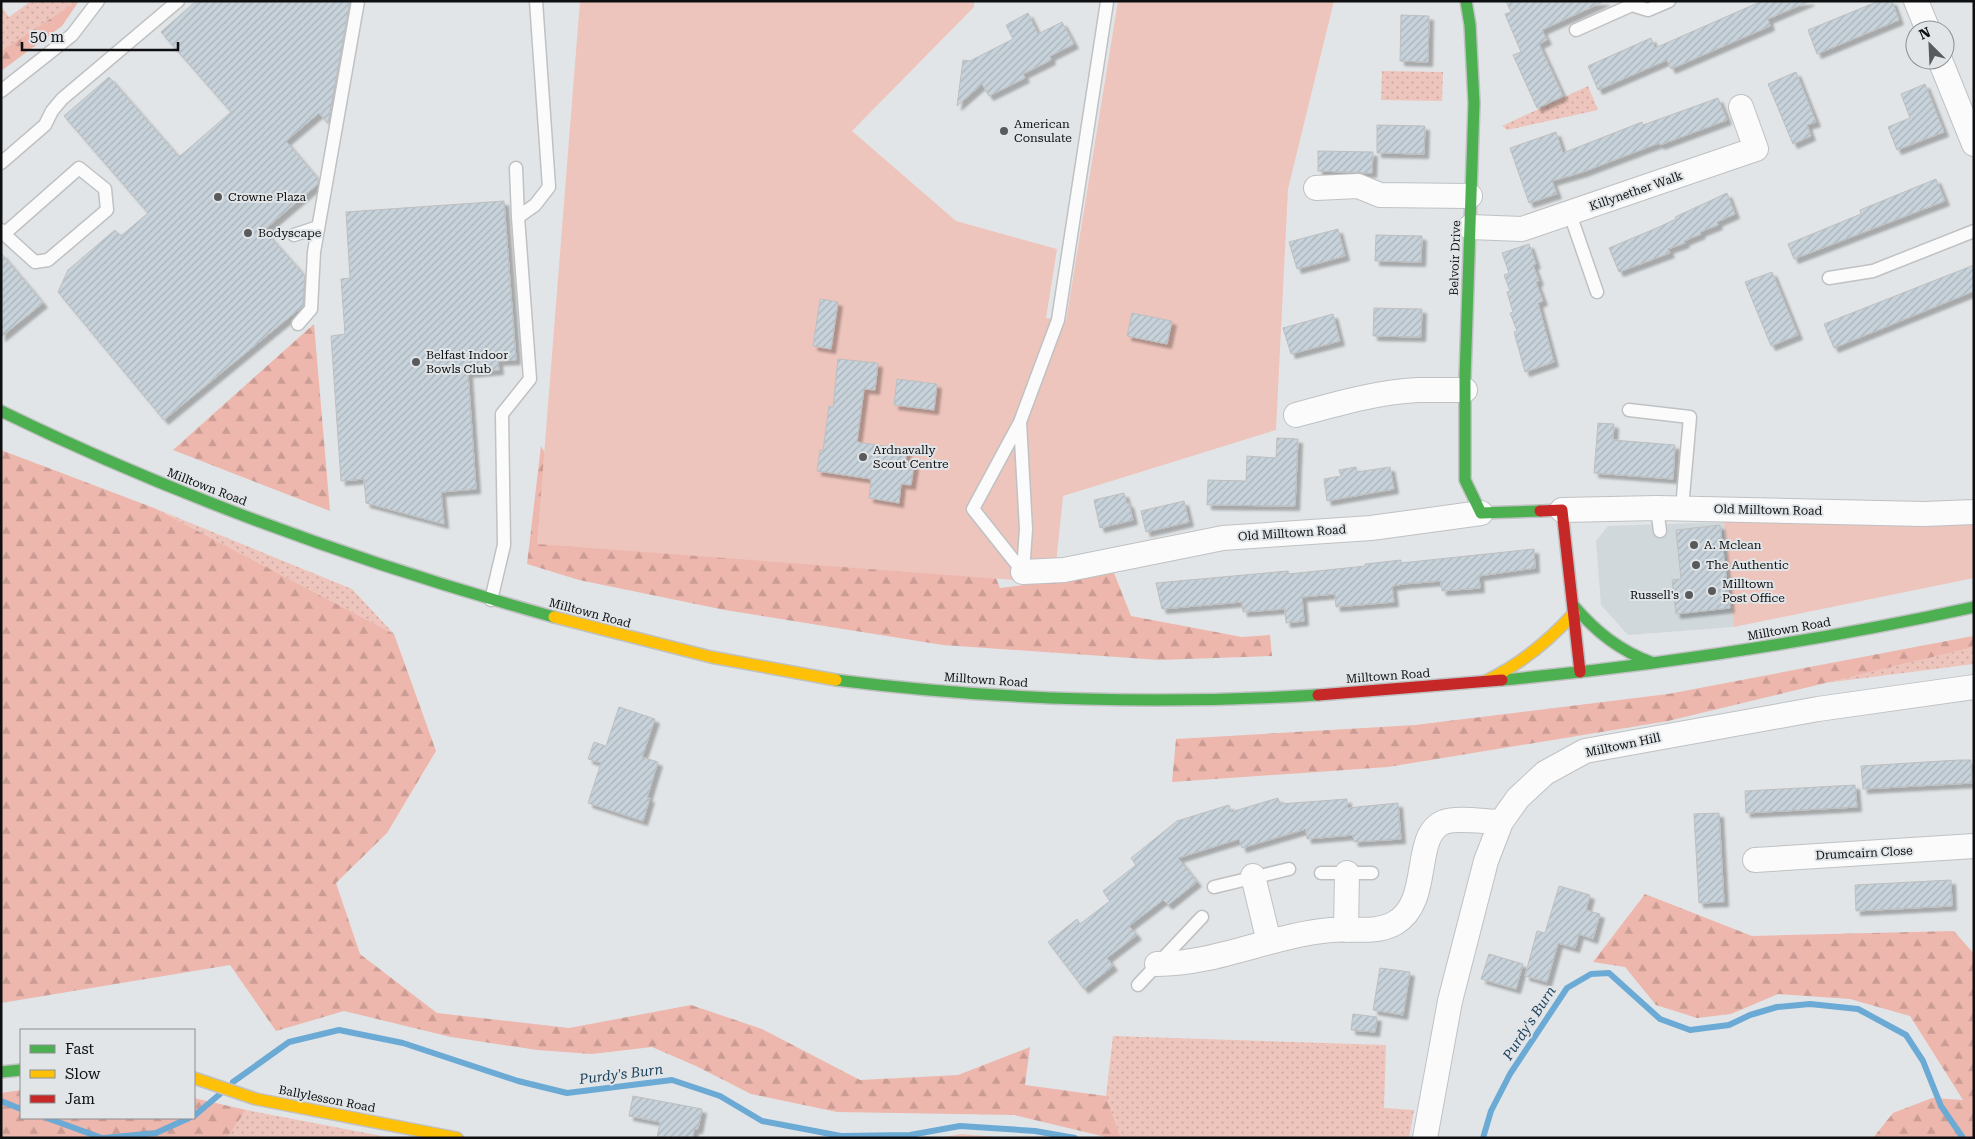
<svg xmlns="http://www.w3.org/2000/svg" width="1975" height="1139" font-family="'Roboto Serif',serif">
	<defs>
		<pattern id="grass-dots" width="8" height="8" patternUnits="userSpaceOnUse" patternTransform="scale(1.25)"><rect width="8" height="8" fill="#eec5bc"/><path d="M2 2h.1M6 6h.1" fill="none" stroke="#cba8a1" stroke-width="1.8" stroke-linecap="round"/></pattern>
		<pattern id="forest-firs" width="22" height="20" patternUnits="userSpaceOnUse" patternTransform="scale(1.25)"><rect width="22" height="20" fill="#edb7ad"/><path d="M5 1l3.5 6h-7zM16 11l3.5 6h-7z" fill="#ca9c94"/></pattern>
		<pattern id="building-hatch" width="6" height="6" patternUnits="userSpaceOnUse" patternTransform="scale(1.25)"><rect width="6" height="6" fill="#c7d2da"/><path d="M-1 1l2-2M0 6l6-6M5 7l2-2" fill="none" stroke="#aab3ba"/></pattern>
		<filter id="shadow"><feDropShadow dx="4.5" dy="4.5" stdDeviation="1" flood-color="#0004"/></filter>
	</defs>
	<rect width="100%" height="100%" fill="#e2e5e7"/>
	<path fill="#d1d8dc" d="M1724 522 1734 627 1628 635 1601 605 1596 541 1608 526Z"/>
	<path fill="url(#grass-dots)" d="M31 1H77L1 51V6L9 17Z
		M1382 71 1443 72 1442 101 1381 100Z
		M1588 86 1598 110 1507 130 1502 126Z
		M154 508 352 589 394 634Z
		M1974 647V664L1825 683Z
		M1113 1036 1386 1045 1384 1108 1414 1110 1409 1138H1121L1106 1096Z
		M246 1110 392 1138H227Z
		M961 1134 1011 1138H938Z"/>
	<path fill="url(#forest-firs)" d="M77 1H79L62 26 1 71V51Z
		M314 324 330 511 173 450Z
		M541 446 578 509 987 556 1000 588 1114 573 1131 616 1242 637 1270 635 1272 656 1160 660 943 645 725 610 579 580 527 564Z
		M1 450 154 508 394 634 436 751 387 833 336 883 360 954 437 1013 569 1028 691 1005 762 1029 860 1080 958 1075 1030 1047 1025 1085 1106 1096 1121 1138H1110L1014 1115 837 1112 751 1094 696 1066 652 1047 592 1054 537 1050 451 1037 344 1011 276 1031 230 965 1 1003Z
		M1973 636 1974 647 1668 721 1388 767 1172 782 1176 739 1415 725 1668 694Z
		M1645 894 1752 936 1954 931 1974 954V1138H1873L1893 1113 1932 1098 1963 1100 1910 1016 1850 999 1778 994 1731 1014 1697 1018 1656 1005 1625 967 1593 962Z
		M21 1090V1118H194V1098L246 1110 227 1138H1V1093Z"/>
	<path fill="#eec5bc" d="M580 1H974V7L852 131 956 221 1057 249 1046 318 1066 321 1118 1H1334L1288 189 1276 430 1063 496 1054 583 537 544Z
		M1974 521V578L1734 627 1724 522Z"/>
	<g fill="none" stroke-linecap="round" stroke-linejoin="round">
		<path stroke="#6caad6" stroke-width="6" d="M233 1082 289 1042 339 1030 403 1043 518 1081 567 1093 672 1080 720 1096 762 1121 841 1136 910 1135 960 1126 1035 1131 1075 1138
			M1 1101 21 1109
			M194 1116 220 1094
			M47 1118 102 1138
			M104 1138 156 1133 189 1118
			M1483 1138 1491 1111 1510 1074 1567 988 1591 974 1609 973 1660 1019 1690 1030 1729 1025 1750 1015 1777 1007 1810 1004 1858 1009 1906 1035 1923 1061 1941 1106 1963 1138"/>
	</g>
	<path fill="url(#building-hatch)" stroke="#bdbfc0" filter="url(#shadow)" d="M196 1H350L328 123 319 113 286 141 318 179V184L264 230 305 276 303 306 164 420 58 292 68 270 115 230 121 236 148 213 64 116 109 77 179 157 231 112 161 32Z
		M1506 1H1605L1542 30 1547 40 1539 44 1563 96 1537 108 1513 55 1521 52 1505 14 1511 12Z
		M1762 1H1810L1768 19 1770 26 1671 69 1667 60 1598 90 1588 66 1651 38 1655 48Z
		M1879 1H1892L1899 20 1817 54 1808 30Z
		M1028 13 1038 34 1062 22 1074 44 1050 56 1051 60 1023 74 1025 78 989 96 982 84 957 106 963 60 970 61 1013 39 1006 25Z
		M1401 15 1429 16 1428 62 1400 61Z
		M1796 72 1816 122 1807 125 1811 136 1793 144 1768 84Z
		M1925 84 1944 132 1897 150 1888 127 1910 118 1901 94Z
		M1718 98 1727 120 1660 145 1659 143 1583 172 1552 181 1557 194 1529 203 1510 148 1556 132 1563 153 1642 122 1643 125Z
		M1377 125 1425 126 1424 154 1377 153Z
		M1318 151 1373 152 1372 173 1318 171Z
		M1936 179 1945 201 1794 259 1788 244 1861 214 1860 210Z
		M1727 193 1735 214 1717 222 1718 225 1700 232 1701 234 1684 241 1685 243 1668 249 1670 253 1619 272 1609 248 1659 227 1676 219 1675 217Z
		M504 201 516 360 498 361 499 370 468 373 476 489 441 492 444 524 366 503 364 479 341 481 331 336 345 334 341 279 350 278 346 212Z
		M1338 229 1345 256 1297 269 1289 242Z
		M1376 235 1422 236 1421 262 1375 261Z
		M1529 244 1536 264 1533 265 1539 281 1536 282 1543 301 1538 303 1554 362 1525 372 1514 332 1517 331 1510 313 1513 312 1507 292 1510 291 1504 275 1509 273 1502 253Z
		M1 253 43 303 1 337Z
		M1974 265V291L1834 348 1824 324Z
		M1772 272 1798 335 1771 346 1745 282Z
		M820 299 838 302 831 349 813 346Z
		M1374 308 1422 309 1421 337 1373 336Z
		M1132 313 1172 321 1167 344 1127 336Z
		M1333 314 1340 341 1291 354 1283 328Z
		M838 359 878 363 875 390 864 389 857 442 907 449 905 463 914 465 911 485 901 484 899 503 869 498 871 479 817 471 820 450 823 451 829 406 833 407Z
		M897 379 937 384 934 410 894 405Z
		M1598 423 1614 424 1613 440 1675 445 1673 479 1594 473Z
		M1277 438 1298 439 1295 506 1207 505 1208 480 1246 481 1247 456 1276 458Z
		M1356 467 1357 472 1390 467 1394 489 1327 501 1324 479 1341 476 1339 470Z
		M1124 493 1127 504 1129 503 1133 520 1100 528 1094 500Z
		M1184 501 1189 522 1146 532 1141 511Z
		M1720 525 1730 608 1676 614 1672 580 1681 579 1676 530Z
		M1534 549 1535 568 1479 576 1480 588 1442 591 1441 581 1403 584 1392 586 1394 602 1336 607 1335 594 1302 597 1304 621 1286 623 1285 609 1243 612 1242 602 1162 609 1156 583 1288 571 1289 574 1365 566V564L1401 560V563Z
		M619 707 655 719 642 757 658 762 647 798H650L643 821 588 803 601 763 588 759 594 742 606 746Z
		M1959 760H1971L1972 783 1863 789 1861 766Z
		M1855 785 1857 807 1746 813 1745 791Z
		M1278 798 1280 804 1347 799V808L1398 803 1401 839 1354 842 1353 835 1307 839 1306 829 1242 848 1239 839 1178 858 1197 882 1168 905 1163 900 1129 926 1137 935 1107 958 1113 966 1084 989 1048 942 1077 919 1080 924 1110 901 1103 891 1136 865 1131 858 1177 821 1229 805 1231 812Z
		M1719 813 1724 902 1699 903 1694 814Z
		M1951 880 1952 906 1856 911 1855 885Z
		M1559 886 1590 895 1586 910 1600 914 1593 939 1579 934 1575 948 1558 943 1547 982 1525 976 1537 931 1545 933Z
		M1489 954 1523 964 1516 989 1481 979Z
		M1380 968 1410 972 1403 1015 1373 1010Z
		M1353 1014 1377 1017 1375 1032 1351 1030Z
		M633 1096 702 1109 698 1129H694L693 1138H657L660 1122 629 1116Z"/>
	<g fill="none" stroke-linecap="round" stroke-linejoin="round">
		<g stroke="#bfc1c3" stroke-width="15">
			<path id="lane" d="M1631 1 1632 5 1648 10 1669 1
				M1576 30 1632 5
				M1 91 72 35 98 1
				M1 163 45 125 52 111 62 99 178 1
				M516 168 518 217
				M1570 214 1597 292
				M1 230 4 234 35 262 48 260 107 210 105 189 79 168 4 234
				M294 235 318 227
				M1829 278 1873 271 1974 231
				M298 324 311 309 314 252 358 1
				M1629 410 1690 417 1682 508
				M1020 422 1058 320 1107 2
				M1020 422 1026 529 1023 572 973 509Z
				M1657 508 1660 531
				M491 600 504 545 502 414 530 379 518 217 535 205 549 187 536 1
				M1321 873H1372
				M1214 887 1289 869
				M1138 985 1202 917"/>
		</g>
		<g stroke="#bfc1c3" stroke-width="26">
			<path id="street" d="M1916 1 1928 30
				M1940 60 1974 144
				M1316 188 1358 186 1380 195 1470 196
				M1470 227 1522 229 1756 149 1741 107
				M1296 415C1336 404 1377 392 1418 390 1434 390 1449 390 1465 390
				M1562 510 1657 508 1924 514 1974 512
				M1023 572 1064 570 1223 538 1371 528 1481 513
				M1755 860 1974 846
				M1253 876 1269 942
				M1346 930 1347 873
				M1157 964C1217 964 1272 935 1331 930 1352 928 1376 934 1395 923 1433 901 1411 835 1444 822 1458 817 1486 822 1501 822
				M1425 1138 1450 1001 1486 861 1501 822 1518 798 1545 773 1585 751 1818 709 1974 687"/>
		</g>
		<g stroke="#bfc1c3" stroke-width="14">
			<path id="fast" d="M1466 1 1470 25 1474 103 1465 378V480L1481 513 1540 511
				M1 411C179 498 364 564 554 617
				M1573 605C1596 632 1620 651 1653 663
				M836 680C995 700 1157 705 1318 695
				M1502 680C1661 665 1818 641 1974 607
				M1 1072 21 1070"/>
		</g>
		<g stroke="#bfc1c3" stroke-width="14">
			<path id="slow" d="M554 617 711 657 836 680
				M1486 681C1521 664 1548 642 1574 613
				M194 1078 256 1099 457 1138"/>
		</g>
		<g stroke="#bfc1c3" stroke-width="14">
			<path id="jam" d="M1540 511 1562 510 1580 672
				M1318 695 1502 680"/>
		</g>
		<use href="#lane" stroke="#fbfbfb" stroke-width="12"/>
		<use href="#street" stroke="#fbfbfb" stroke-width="24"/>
		<use href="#fast" stroke="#4caf50" stroke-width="11"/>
		<use href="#slow" stroke="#ffc107" stroke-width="11"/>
		<use href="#jam" stroke="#c62828" stroke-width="11"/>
	</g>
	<g fill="#585a5b" stroke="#e1e5e8" stroke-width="2">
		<circle cx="1004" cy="131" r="5"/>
		<circle cx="218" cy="197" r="5"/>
		<circle cx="248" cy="233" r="5"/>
		<circle cx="416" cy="362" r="5"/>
		<circle cx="863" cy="457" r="5"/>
		<circle cx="1694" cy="545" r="5"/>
		<circle cx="1696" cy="565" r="5"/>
		<circle cx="1712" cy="591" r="5"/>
		<circle cx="1689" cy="595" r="5"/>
	</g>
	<g text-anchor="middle" stroke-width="4" stroke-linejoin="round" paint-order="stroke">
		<g font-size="12" fill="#0d0f10" stroke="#e1e5e8" text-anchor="start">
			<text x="1014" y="128">American<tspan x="1014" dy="14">Consulate</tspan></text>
			<text x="228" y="201">Crowne Plaza</text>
			<text x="258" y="237">Bodyscape</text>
			<text x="426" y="359">Belfast Indoor<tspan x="426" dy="14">Bowls Club</tspan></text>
			<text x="873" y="454">Ardnavally<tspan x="873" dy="14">Scout Centre</tspan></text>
			<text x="1704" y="549">A. Mclean</text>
			<text x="1706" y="569">The Authentic</text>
			<text x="1722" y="588">Milltown<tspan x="1722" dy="14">Post Office</tspan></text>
			<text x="1679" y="599" text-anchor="end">Russell's</text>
		</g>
		<g font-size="12" fill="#0d0f10" stroke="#e1e5e8">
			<text transform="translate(1636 191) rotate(-19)" y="4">Killynether Walk</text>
			<text transform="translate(1455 258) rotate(-88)" y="4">Belvoir Drive</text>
			<text transform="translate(207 487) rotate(21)" y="4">Milltown Road</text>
			<text transform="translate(1768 510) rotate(1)" y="4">Old Milltown Road</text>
			<text transform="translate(1292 533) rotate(-4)" y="4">Old Milltown Road</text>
			<text transform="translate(590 613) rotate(15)" y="4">Milltown Road</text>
			<text transform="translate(1789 629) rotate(-10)" y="4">Milltown Road</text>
			<text transform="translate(1388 676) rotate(-4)" y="4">Milltown Road</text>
			<text transform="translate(986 680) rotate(4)" y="4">Milltown Road</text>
			<text transform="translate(1623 745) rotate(-12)" y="4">Milltown Hill</text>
			<text transform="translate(1864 853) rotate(-3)" y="4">Drumcairn Close</text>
			<text transform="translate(327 1099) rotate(11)" y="4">Ballylesson Road</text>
		</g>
		<g font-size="14" font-style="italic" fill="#1b3f59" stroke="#e1e5e8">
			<text transform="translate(1529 1023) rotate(-57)" y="5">Purdy's Burn</text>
			<text transform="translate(621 1074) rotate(-7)" y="5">Purdy's Burn</text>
		</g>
	</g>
	<rect width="1975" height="1139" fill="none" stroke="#0d0f10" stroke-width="5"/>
	<rect x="20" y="1029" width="175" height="90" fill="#e1e5e8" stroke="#8c8f92"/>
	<rect x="30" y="1045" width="25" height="8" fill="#4caf50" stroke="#8c8f92"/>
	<text x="65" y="1054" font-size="15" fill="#0d0f10">Fast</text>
	<rect x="30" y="1070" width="25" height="8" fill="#ffc107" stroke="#8c8f92"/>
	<text x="65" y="1079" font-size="15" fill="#0d0f10">Slow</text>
	<rect x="30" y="1095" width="25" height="8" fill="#c62828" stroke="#8c8f92"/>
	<text x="65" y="1104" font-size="15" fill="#0d0f10">Jam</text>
	<g transform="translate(1930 45) rotate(336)"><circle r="24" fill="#e1e5e8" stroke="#8c8f92"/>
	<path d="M0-4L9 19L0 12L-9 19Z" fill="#585a5b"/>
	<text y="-8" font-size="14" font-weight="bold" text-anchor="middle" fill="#0d0f10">N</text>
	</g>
	<path d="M22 42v8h156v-8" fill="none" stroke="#0d0f10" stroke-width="2.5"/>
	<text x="30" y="42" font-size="15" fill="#0d0f10" stroke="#e1e5e8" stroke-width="4" paint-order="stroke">50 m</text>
</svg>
